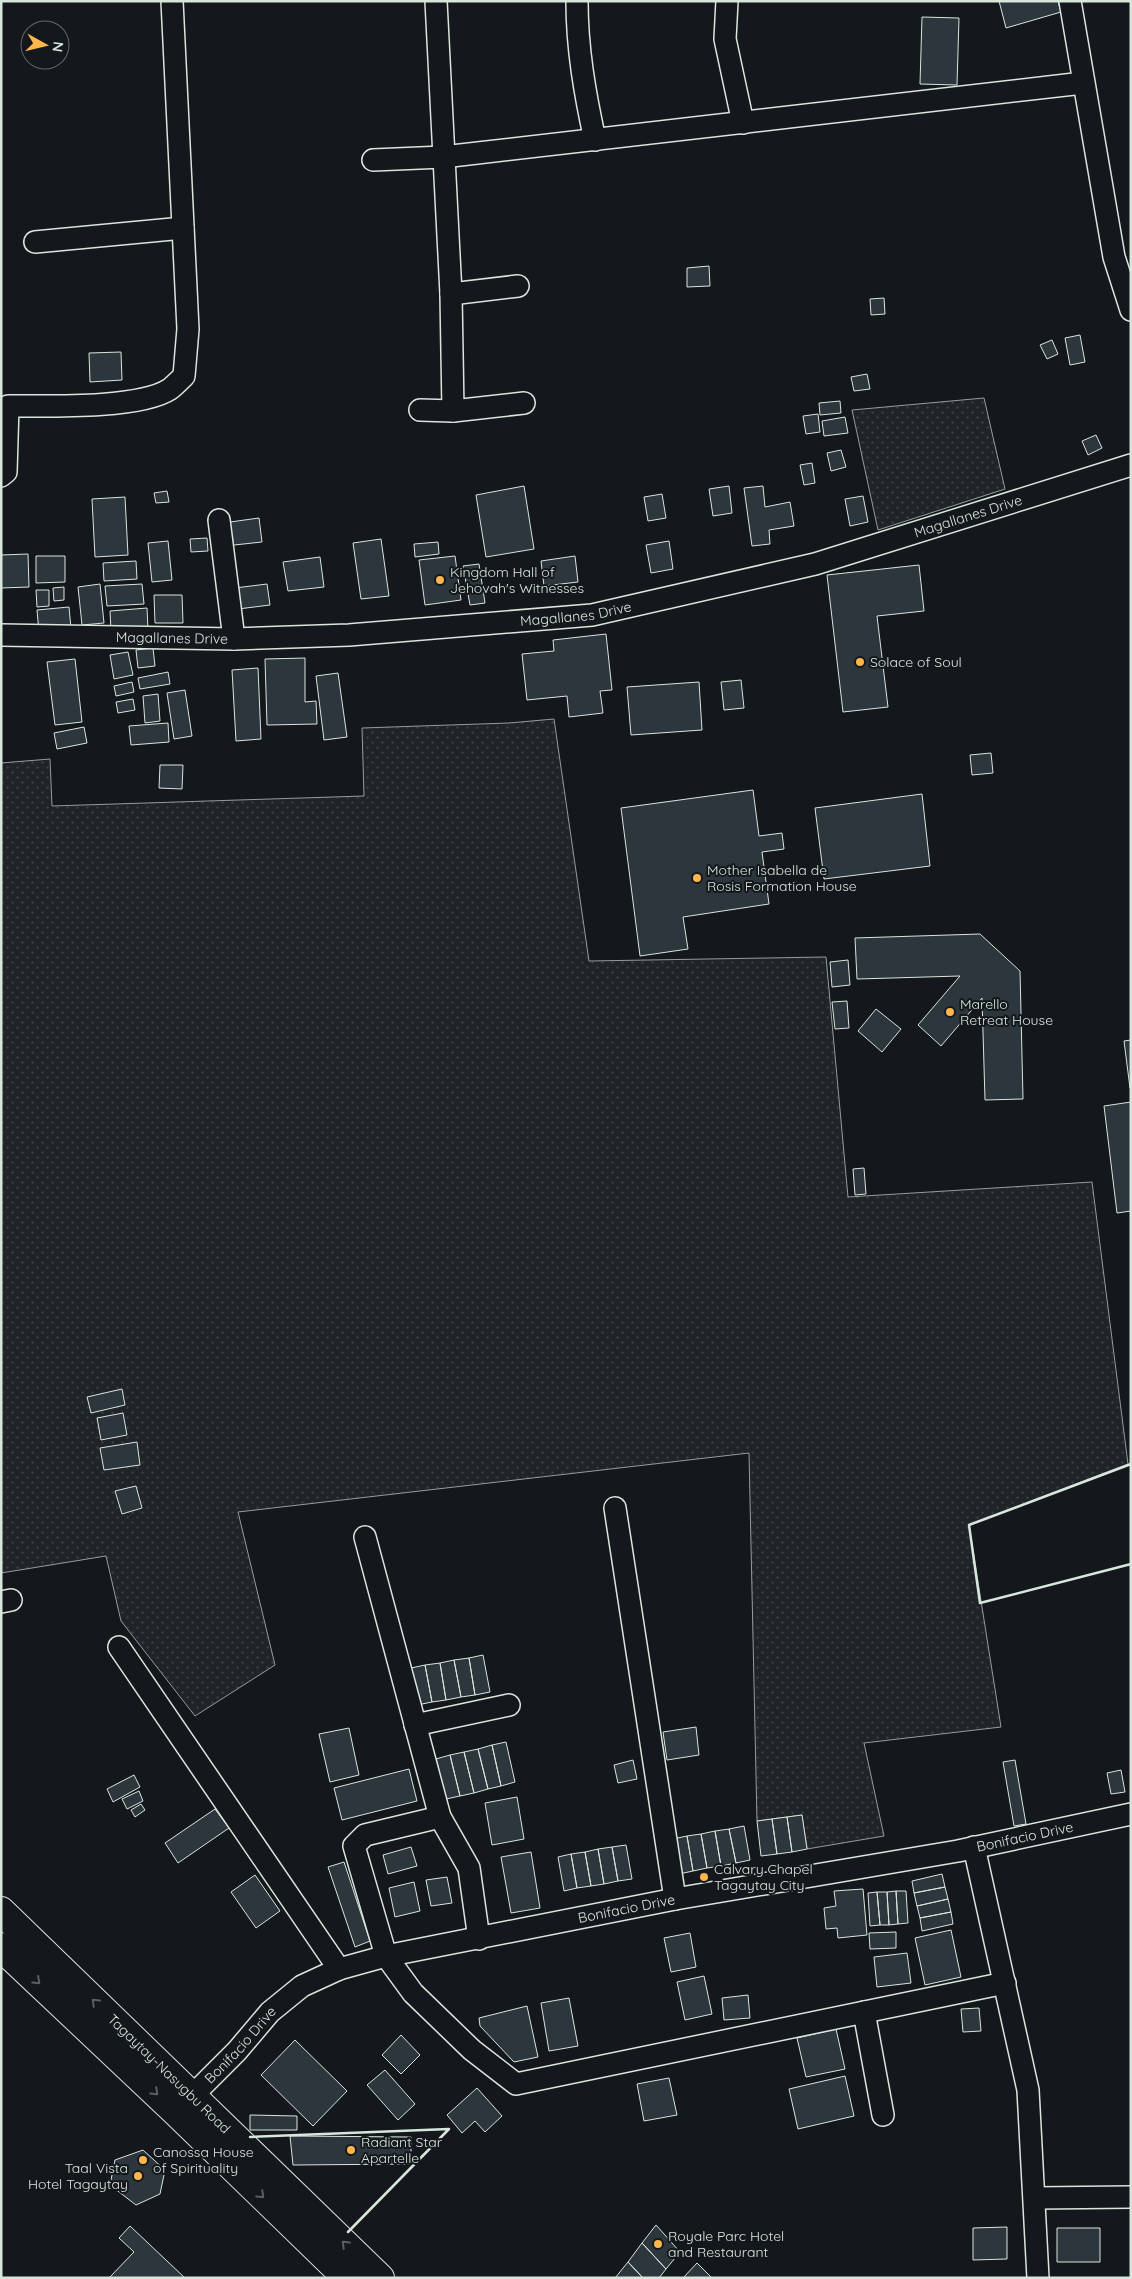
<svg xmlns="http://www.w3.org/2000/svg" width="1132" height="2279" font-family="Quicksand,sans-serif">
	<defs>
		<pattern id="grass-dots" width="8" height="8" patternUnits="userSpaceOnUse" patternTransform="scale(1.25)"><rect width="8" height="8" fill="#202428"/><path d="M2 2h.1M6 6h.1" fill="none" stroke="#404447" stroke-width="1.8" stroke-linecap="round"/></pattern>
	</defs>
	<rect width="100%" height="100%" fill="#14181c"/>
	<path fill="url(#grass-dots)" stroke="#939e99" d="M984 398 1005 489 878 530 852 410Z
		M554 719 589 961 826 957 848 1197 1092 1182 1128 1464 969 1525 1001 1727 864 1743 884 1836 807 1849 802 1815 757 1821 749 1453 238 1512 275 1665 195 1716 121 1621 106 1556 1 1573V763L50 759 52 806 364 796 362 728 509 723Z"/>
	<path fill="#2c363c" stroke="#d8e6dc" d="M999 1H1058L1061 12 1006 28Z
		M922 17 959 18 957 85 920 84Z
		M709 266 710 286 687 287V268Z
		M884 298 885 314 871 315 870 299Z
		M1080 335 1085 362 1070 365 1065 338Z
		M1052 340 1058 354 1047 359 1040 345Z
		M121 352 122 380 90 382 89 353Z
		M867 374 870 389 854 391 851 377Z
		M840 401 841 413 820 415 819 403Z
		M818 414 820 432 806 434 803 416Z
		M845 417 848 433 824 436 822 421Z
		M1096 435 1102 448 1088 455 1082 441Z
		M841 450 846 467 831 471 827 453Z
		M812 463 815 483 804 485 800 465Z
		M524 486 534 549 486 557 476 495Z
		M729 486 732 513 713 516 709 489Z
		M763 486 765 507 790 502 794 526 769 530 770 544 752 546 744 488Z
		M167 491 169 502 156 503 154 493Z
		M662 494 666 518 648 521 644 497Z
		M863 496 868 522 850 526 845 499Z
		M125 497 128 555 95 557 92 499Z
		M259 518 262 542 225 546 223 523Z
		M207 538 208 551 191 552 190 539Z
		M381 539 389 596 361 599 353 543Z
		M168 541 172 580 152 582 148 543Z
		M669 541 673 569 651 573 646 545Z
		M438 542 439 554 415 557 414 544Z
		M28 554 29 587 1 588V555Z
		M36 556H65V582L36 583Z
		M455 556 461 600 425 605 419 560Z
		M575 556 578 582 544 586 541 561Z
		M320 557 324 587 288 591 283 562Z
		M136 561 137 579 104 581 103 563Z
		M479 564 485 603 470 605 463 566Z
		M919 565 924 611 877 616 888 707 843 712 827 575Z
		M100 584 104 623 82 625 78 587Z
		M142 584 144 604 107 606 105 586Z
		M267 584 270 605 238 609 235 588Z
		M64 587V600L54 601 53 588Z
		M36 590H49V606L37 607Z
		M154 595H182L183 623H155Z
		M69 607 71 628 39 632 37 610Z
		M147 608 148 629 111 631 110 611Z
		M606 634 612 690 600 691 603 713 569 717 567 696 527 700 522 654 554 651 553 640Z
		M153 648 155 666 138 668 136 650Z
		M128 652 133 675 114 679 110 655Z
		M305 658V702L316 701 317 724 267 725 265 659Z
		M75 659 82 722 55 725 47 662Z
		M258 668 261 739 236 741 232 670Z
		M168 672 170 684 140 689 138 678Z
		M338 673 347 737 324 740 316 676Z
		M741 680 744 708 724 710 721 682Z
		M132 682 134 692 116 696 114 686Z
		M699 682 702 730 631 735 627 687Z
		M185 690 192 736 174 739 167 693Z
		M158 694 160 721 145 723 143 696Z
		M133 699 135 710 118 713 116 702Z
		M168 723 169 742 131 745 129 726Z
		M84 727 87 743 57 749 54 733Z
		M991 753 993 773 972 775 970 755Z
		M160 765H183L182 789 159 788Z
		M753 790 759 836 782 833 784 849 762 852 769 904 683 917 688 949 640 956 621 808Z
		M922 794 930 866 824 879 815 808Z
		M980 934 1020 971 1023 1099 985 1100 982 998 941 1046 918 1025 960 976 857 979 855 938Z
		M848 960 850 985 832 987 830 962Z
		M847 1001 849 1028 835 1029 832 1002Z
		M876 1009 901 1029 882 1052 858 1031Z
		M1131 1040V1088H1130L1124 1041Z
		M1131 1102V1211L1117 1213 1104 1106Z
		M864 1168 866 1194 855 1195 853 1169Z
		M122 1389 125 1405 91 1413 87 1397Z
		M123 1413 127 1435 101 1440 97 1418Z
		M137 1442 140 1465 104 1470 100 1448Z
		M136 1486 142 1508 122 1514 115 1491Z
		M483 1655 490 1692 475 1695 469 1658Z
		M469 1658 475 1695 461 1697 454 1660Z
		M454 1660 461 1697 446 1700 440 1663Z
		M440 1663 446 1700 432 1702 425 1665Z
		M425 1665 432 1702 417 1705 411 1668Z
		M696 1727 699 1755 667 1760 663 1732Z
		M349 1728 359 1775 330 1782 319 1734Z
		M506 1742 515 1782 501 1786 492 1745Z
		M492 1745 501 1786 488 1789 478 1749Z
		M478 1749 488 1789 474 1793 464 1752Z
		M464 1752 474 1793 460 1796 450 1755Z
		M450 1755 460 1796 446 1799 436 1759Z
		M633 1760 637 1779 618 1783 614 1765Z
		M1015 1760 1026 1824 1014 1826 1003 1762Z
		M409 1769 417 1801 342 1820 334 1788Z
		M1121 1770 1125 1792 1111 1794 1107 1773Z
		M134 1775 140 1787 113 1802 107 1789Z
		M139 1791 143 1801 127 1809 122 1799Z
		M517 1797 524 1839 492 1845 485 1803Z
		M141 1804 145 1810 135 1817 131 1810Z
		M215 1809 229 1828 178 1863 165 1843Z
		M802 1815 807 1849 792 1852 787 1817Z
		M787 1817 792 1852 777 1854 772 1819Z
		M772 1819 777 1854 761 1856 757 1821Z
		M744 1826 750 1860 736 1863 729 1829Z
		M729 1829 736 1863 721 1866 715 1831Z
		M715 1831 721 1866 707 1868 701 1834Z
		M701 1834 707 1868 693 1871 687 1836Z
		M687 1836 693 1871 679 1874 673 1839Z
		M626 1845 632 1879 618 1881 612 1847Z
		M411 1847 417 1866 388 1874 383 1855Z
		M612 1847 618 1881 604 1884 598 1849Z
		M598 1849 604 1884 591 1886 585 1852Z
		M531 1852 540 1908 511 1913 501 1857Z
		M585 1852 591 1886 577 1888 571 1854Z
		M571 1854 577 1888 564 1891 558 1857Z
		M344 1862 370 1941 355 1947 328 1867Z
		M942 1874 945 1887 914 1893 912 1881Z
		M255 1875 280 1911 256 1928 231 1892Z
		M447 1877 452 1903 431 1906 426 1880Z
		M414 1882 420 1911 395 1917 389 1888Z
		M945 1887 948 1899 917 1906 914 1893Z
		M863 1889 867 1935 838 1938 837 1928 826 1929 824 1908 836 1906 834 1891Z
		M896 1891 898 1924 889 1925 887 1892Z
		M896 1891H906L908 1923 898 1924Z
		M877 1892 880 1925 870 1926 868 1893Z
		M877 1892H887L889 1925H880Z
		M948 1899 951 1912 920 1918 917 1906Z
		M951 1912 953 1924 922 1931 920 1918Z
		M951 1930 961 1977 925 1985 915 1938Z
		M896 1932V1948L870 1949 869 1933Z
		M690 1933 696 1967 671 1972 664 1938Z
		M907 1953 911 1983 877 1987 874 1957Z
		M704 1976 712 2014 685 2020 677 1982Z
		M748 1995 750 2018 724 2020 722 1998Z
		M569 1998 578 2046 549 2051 541 2003Z
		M527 2006 538 2057 514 2062 480 2026 479 2018Z
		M979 2008 981 2031 963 2032 961 2009Z
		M836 2029 845 2069 806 2077 797 2038Z
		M401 2035 420 2055 401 2074 382 2055Z
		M295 2040 347 2091 313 2126 261 2075Z
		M385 2070 415 2104 398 2120 367 2085Z
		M845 2076 854 2116 798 2129 789 2089Z
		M669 2078 677 2115 644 2121 637 2084Z
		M477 2088 502 2116 485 2132 475 2121 462 2133 447 2115Z
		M250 2115 297 2116V2130H250Z
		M290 2136 411 2137V2164L293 2165Z
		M143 2150 165 2170 160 2194 136 2205 110 2185 115 2160Z
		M656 2225 680 2252 666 2269 642 2243Z
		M130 2226 185 2278H109L134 2252 119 2238Z
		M1007 2227V2259L973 2260V2228Z
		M1057 2228H1100V2262H1057Z
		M642 2243 666 2269 659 2278H643L628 2262Z
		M628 2262 643 2278H615Z
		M697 2263 712 2278H683Z"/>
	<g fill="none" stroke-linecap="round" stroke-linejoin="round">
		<g stroke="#d8e6dc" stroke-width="24">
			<g id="minor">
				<path d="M436 1 451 294 453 411"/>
				<path d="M577 1C577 49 585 94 595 140"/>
				<path d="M727 1 725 39 743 123"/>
				<path d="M1070 1 1114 257 1131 310"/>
				<path d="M373 160 443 157 1083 83"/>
				<path d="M35 242 183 228"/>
				<path d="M451 294 518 286"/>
				<path d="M420 410 453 411 524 403"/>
				<path d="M1 476 6 472 8 406C46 406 140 409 170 389 175 385 180 380 184 376L188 329 172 1"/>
				<path d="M219 520 234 639"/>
				<path id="s1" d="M1 635 234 639 349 635 592 615 815 564 1131 465"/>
				<path d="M615 1508 675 1899"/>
				<path d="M365 1537 440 1817 469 1868 479 1939"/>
				<path d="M1 1602 11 1600"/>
				<path d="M119 1647 339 1969"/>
				<path d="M415 1725 509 1705"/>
				<path d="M440 1817 365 1835 354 1846 386 1956 413 1993 472 2050 516 2084 1005 1983"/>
				<path d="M974 1847 1028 2090 1038 2278"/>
				<path d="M864 2012 883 2115"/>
				<path id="s2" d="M181 2107 237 2051 270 2012 302 1986 339 1969 386 1956 675 1899 958 1851 1131 1814"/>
				<path d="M1035 2198 1131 2197"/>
			</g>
		</g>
		<g stroke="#d8e6dc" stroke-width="30">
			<g id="major">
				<path id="s3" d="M1 1911 380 2278"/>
				<path d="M1 1947 176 2112 347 2278"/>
			</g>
		</g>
		<use href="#minor" stroke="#14181c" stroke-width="21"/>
		<use href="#major" stroke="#14181c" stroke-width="28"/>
		<path stroke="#d8e6dc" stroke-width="2.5" d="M1131 1464 969 1525 980 1603 1131 1564
			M250 2137 449 2129 348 2232"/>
	</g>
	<defs><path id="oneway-chevron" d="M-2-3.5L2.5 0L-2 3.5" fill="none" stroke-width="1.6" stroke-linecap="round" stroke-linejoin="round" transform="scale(1.25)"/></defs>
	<g stroke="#59605f">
		<use href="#oneway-chevron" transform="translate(37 1981) rotate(43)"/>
		<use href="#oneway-chevron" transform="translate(95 2002) rotate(-136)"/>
		<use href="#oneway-chevron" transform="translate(155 2092) rotate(44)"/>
		<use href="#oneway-chevron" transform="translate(261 2195) rotate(44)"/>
		<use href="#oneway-chevron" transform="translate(345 2244) rotate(-136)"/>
	</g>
	<g fill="#ffb74d" stroke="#14181c" stroke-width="2">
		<circle cx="440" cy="580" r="5"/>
		<circle cx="860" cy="662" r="5"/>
		<circle cx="697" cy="878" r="5"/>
		<circle cx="950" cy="1012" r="5"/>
		<circle cx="704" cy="1877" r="5"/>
		<circle cx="351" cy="2150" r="5"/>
		<circle cx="143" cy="2160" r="5"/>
		<circle cx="138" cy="2176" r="5"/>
		<circle cx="658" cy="2244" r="5"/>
	</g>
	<g text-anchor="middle" stroke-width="4" stroke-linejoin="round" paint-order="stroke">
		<g font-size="14" fill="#d8e6dc" stroke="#14181c">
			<text dy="5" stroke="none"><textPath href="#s1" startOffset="981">Magallanes Drive</textPath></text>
			<text dy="5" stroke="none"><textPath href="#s1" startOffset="576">Magallanes Drive</textPath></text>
			<text dy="5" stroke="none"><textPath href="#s1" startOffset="171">Magallanes Drive</textPath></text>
			<text dy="5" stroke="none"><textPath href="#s2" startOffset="911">Bonifacio Drive</textPath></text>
			<text dy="5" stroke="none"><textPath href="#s2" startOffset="506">Bonifacio Drive</textPath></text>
			<text dy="5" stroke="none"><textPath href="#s2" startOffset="86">Bonifacio Drive</textPath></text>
			<text dy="5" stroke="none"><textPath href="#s3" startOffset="234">Tagaytay-Nasugbu Road</textPath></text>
		</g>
		<g font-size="14" fill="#d8e6dc" stroke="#14181c" text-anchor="start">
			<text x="450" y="577">Kingdom Hall of<tspan x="450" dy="16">Jehovah's Witnesses</tspan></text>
			<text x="870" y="667">Solace of Soul</text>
			<text x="707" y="875">Mother Isabella de<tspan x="707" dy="16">Rosis Formation House</tspan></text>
			<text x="960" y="1009">Marello<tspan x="960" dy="16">Retreat House</tspan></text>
			<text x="714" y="1874">Calvary Chapel<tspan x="714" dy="16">Tagaytay City</tspan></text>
			<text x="361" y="2147">Radiant Star<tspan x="361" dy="16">Apartelle</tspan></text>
			<text x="153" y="2157">Canossa House<tspan x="153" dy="16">of Spirituality</tspan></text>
			<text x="128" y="2173" text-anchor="end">Taal Vista<tspan x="128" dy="16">Hotel Tagaytay</tspan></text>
			<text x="668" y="2241">Royale Parc Hotel<tspan x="668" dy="16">and Restaurant</tspan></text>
		</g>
	</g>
	<rect width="1132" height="2279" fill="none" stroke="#d8e6dc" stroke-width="5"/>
	<g transform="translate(45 45) rotate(98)"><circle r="24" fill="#14181c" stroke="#626a69"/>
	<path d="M0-4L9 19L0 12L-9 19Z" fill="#ffb74d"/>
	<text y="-8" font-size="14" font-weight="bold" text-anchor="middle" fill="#d8e6dc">N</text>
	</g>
</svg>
